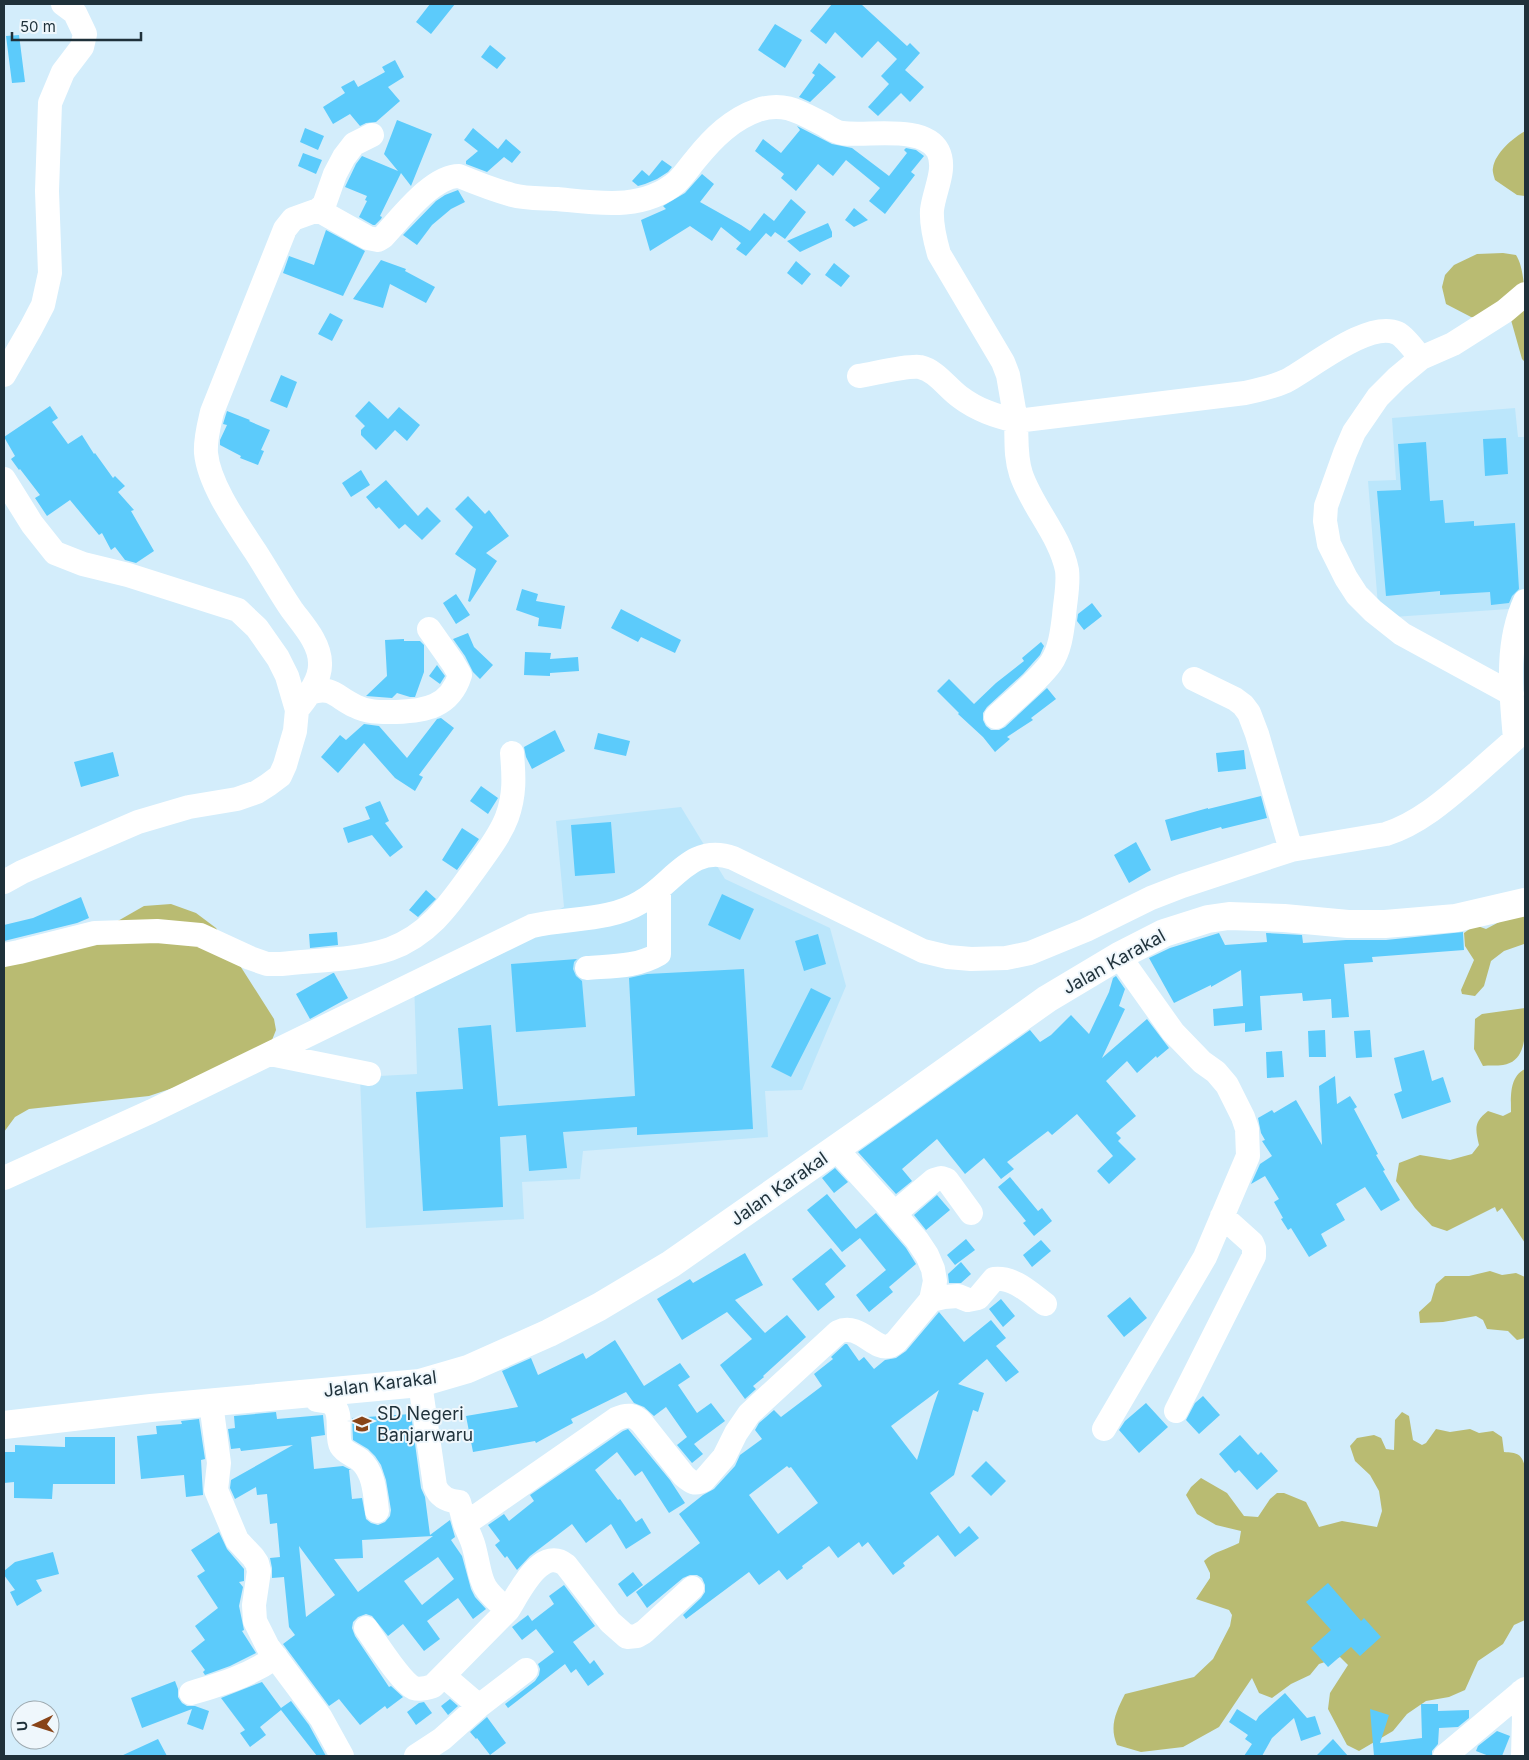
<svg xmlns="http://www.w3.org/2000/svg" width="1529" height="1760" font-family="Inter,sans-serif">
	<rect width="100%" height="100%" fill="#d3edfb"/>
	<path fill="#bbe6fb" d="M1515 408 1518 437H1525V598L1523 608 1379 618 1368 481 1396 480 1392 418Z
		M681 807 725 879 830 928 846 986 802 1090 765 1091 768 1137 583 1151 580 1179 522 1182 524 1219 366 1228 360 1077 417 1074 414 981 564 907 556 821Z"/>
	<path fill="#b9bb72" d="M1525 131V196L1517 195 1495 180C1494 176 1492 171 1493 168 1495 153 1513 138 1525 131Z
		M1503 253 1516 255C1529 274 1525 338 1525 362L1522 359 1511 320 1471 317 1446 304 1442 287 1445 275 1454 265 1477 254Z
		M171 904 196 913 216 928 274 1019 276 1030 272 1040 248 1063 149 1096 29 1109 15 1117 4 1132V967L20 959 95 934 144 906Z
		M1516 913H1525V945L1524 944 1504 951 1491 961 1484 986 1475 996 1462 994 1461 990 1474 960 1465 946 1464 933 1475 925 1486 929Z
		M1525 1008C1525 1028 1529 1061 1503 1065 1497 1066 1489 1065 1483 1066L1474 1049 1475 1019 1482 1014Z
		M1525 1069V1243L1502 1208 1497 1212 1495 1207 1447 1231 1432 1226 1415 1208 1396 1181 1399 1163 1420 1155 1450 1160 1472 1154 1479 1145C1475 1128 1474 1122 1488 1111L1503 1116 1511 1112C1511 1097 1509 1077 1525 1069Z
		M1490 1271 1502 1275 1516 1273 1525 1277V1338L1517 1340 1508 1331 1487 1329 1483 1320 1476 1316 1443 1322 1420 1323 1419 1312 1431 1301 1436 1284 1445 1276H1469Z
		M1402 1412 1409 1416 1413 1440 1422 1445 1426 1443 1436 1429 1450 1432 1470 1429 1479 1433 1493 1431 1502 1437 1504 1452C1517 1453 1521 1453 1525 1466V1620L1514 1625 1503 1644 1478 1661 1465 1690 1449 1697 1426 1701 1407 1714 1393 1731 1359 1751 1347 1745 1328 1709 1330 1693 1348 1665 1340 1657 1319 1664 1310 1675 1291 1684 1272 1698 1259 1693 1252 1678 1219 1727 1183 1747 1141 1752 1117 1745C1109 1726 1116 1712 1125 1694L1194 1677 1213 1659 1230 1626 1232 1615 1229 1610 1196 1599 1210 1578V1573L1204 1561C1214 1551 1226 1550 1239 1543L1241 1531 1216 1525 1197 1514 1186 1495 1191 1487 1201 1478 1227 1493 1244 1516 1258 1517 1270 1499 1277 1493H1284L1306 1502 1319 1527 1342 1521 1377 1527 1382 1511 1379 1491 1370 1475 1355 1461 1350 1446 1357 1438 1374 1435 1381 1438 1386 1449 1394 1450 1395 1420Z"/>
	<path fill="#5ccbfb" fill-rule="evenodd" d="M430 4H455L431 34 416 22Z
		M832 4H861L907 46 910 43 920 53 905 70 924 87 910 102 901 93 878 116 868 107 889 84 881 76 897 59 878 41 862 58 835 32 826 44 810 31Z
		M775 24 802 40 785 68 758 50Z
		M19 35 25 82 12 83 6 36Z
		M490 45 506 58 497 69 481 57Z
		M395 60 404 77 388 87 400 101 376 122 366 123 360 126 350 114 333 124 323 107 345 93 341 87 354 80 358 87 385 72 382 67Z
		M819 63 836 77 810 102 799 97 815 75 812 73Z
		M397 120 432 134 411 186 401 173 380 216 382 217 381 219 375 225H373L359 217 367 201 365 200 367 196 345 187 356 164 362 156 398 171 384 154Z
		M797 126 832 144 852 148 889 176 907 153 904 150 906 148 916 150 924 156 911 172 915 175 885 214 869 201 880 188 846 160 833 176 818 164 796 191 781 178 784 174 755 151 763 139 781 153 800 130Z
		M305 128 324 136 318 150 300 142Z
		M473 128 498 149 506 139 521 152 512 163 504 157 487 172 466 164V161L478 151 464 140Z
		M303 153 322 160 316 174 298 166Z
		M662 160 672 167 668 172 657 179 645 184 638 186 632 181 642 170 649 176Z
		M702 174 714 184 700 202 741 225 750 231 764 213 774 221 791 199 806 212 785 239 775 232 771 237 766 233 746 256 736 249 741 243 721 227 712 241 690 226 650 251 641 220 666 209 663 206 685 193Z
		M458 190 465 202 451 209 432 225 417 245 403 235 436 201 445 195Z
		M854 208 868 220 854 227 845 220Z
		M828 223 832 232V237L800 252 787 241Z
		M326 230 365 251 343 296 283 273 289 256 314 265Z
		M381 260 406 269 405 271 435 287 426 303 390 284 383 308 353 299Z
		M796 261 811 274 802 285 787 273Z
		M834 263 850 276 841 287 825 275Z
		M330 313 343 320 332 341 318 334Z
		M281 375 297 382 287 408 270 401Z
		M369 401 388 419 399 407 420 425 407 441 395 430 376 450 361 435V430L365 426 355 416Z
		M50 406 58 418 52 422 68 444 82 435 94 454 95 453 113 478 115 476 125 486 118 492 134 510 131 511 154 551 136 563 125 560 115 547 111 550 102 533 99 535 70 500 47 516 35 498 40 495 20 469 19 470 11 459 15 456 4 437Z
		M227 411 250 420 249 421 270 430 261 450 264 451 258 465 240 458 241 456 220 445V440L227 425 223 424Z
		M1506 438 1508 474 1485 476 1483 439Z
		M1426 442 1430 501 1443 500 1445 523 1474 521V526L1515 523 1519 589 1512 596 1509 603 1491 605 1490 592 1440 595V591L1386 596 1377 491 1401 490 1398 444Z
		M361 470 370 485 351 497 342 483Z
		M386 480 418 516 427 507 441 521 422 540 405 524 399 529 379 507 376 509 366 497Z
		M468 496 485 514 489 510 509 536 486 553 497 561 470 602 468 601 476 569 455 554 473 527 455 509Z
		M522 589 538 594 536 601 565 606 561 629 538 626 539 618 516 610Z
		M456 594 470 615 456 624 443 603Z
		M1092 603 1102 616 1084 630 1077 621 1078 614Z
		M621 609 681 640 675 653 641 637 638 642 611 628Z
		M468 633 474 647 493 665 480 679 473 672 465 656 453 639Z
		M404 639V641H420L424 645V672L415 697H410L397 693 392 698 366 696 387 676 385 640Z
		M1041 642 1044 646 1040 655 1023 674 987 707 983 713V720L986 726 991 730H999L1005 727 1047 688 1056 699 1031 718 1033 720 1007 737 1010 739 995 752 983 737 958 714 959 713 937 691 949 679 974 704 996 683 1024 661 1022 658Z
		M525 652 551 653 550 659 578 657 579 671 550 673V676L524 675Z
		M437 665 445 676 440 684 429 676Z
		M441 718 454 728 419 775 423 777 415 791 395 778 364 743 338 773 321 757 340 735 346 740 364 724 379 726 407 758 437 719Z
		M555 730 565 751 532 769 526 757 524 747Z
		M598 733 630 741 626 756 594 749Z
		M1244 750 1246 769 1218 772 1216 753Z
		M113 752 119 776 81 787 74 762Z
		M481 786 498 798 488 814 470 801Z
		M1261 796 1267 818 1222 829 1221 827 1171 841 1165 820 1208 808V809Z
		M380 801 389 821 385 823 403 847 390 857 372 835 348 843 343 828 370 819 365 807Z
		M611 822 615 873 575 876 571 825Z
		M462 828 479 839 457 870 442 860Z
		M1136 842 1151 870 1129 883 1114 855Z
		M426 890 436 899 418 917 409 910Z
		M722 894 754 909 740 940 708 925Z
		M81 897 89 918 77 923 4 941V925L33 918Z
		M337 932 338 945 310 948 309 934Z
		M1463 932 1464 950 1372 957 1373 962 1344 964 1349 1017 1332 1018 1331 999 1303 1001 1302 993 1260 996 1262 1030 1245 1032V1023L1214 1026 1213 1009 1243 1006 1241 970 1211 987V985L1174 1003 1149 958 1170 948 1219 933 1225 945 1267 942 1266 933 1302 935 1303 943 1346 940H1386Z
		M818 934 826 964 804 971 795 941Z
		M577 959 574 962 573 969 576 976 582 981 586 1027 516 1032 511 964Z
		M744 969 753 1129 637 1135V1127L563 1132 567 1168 529 1171 526 1135 500 1137 503 1207 423 1211 416 1092 463 1089 458 1028 491 1025 498 1106 635 1096 629 978 647 974Z
		M333 973H334L348 998 310 1019 296 994Z
		M1116 976 1125 989 1119 1006 1125 1009 1102 1058 1147 1019 1169 1048 1157 1058 1156 1056 1137 1073 1127 1061 1106 1081 1136 1116 1116 1133 1121 1138 1118 1141 1136 1159 1109 1184 1097 1171 1113 1156 1077 1114 1052 1135 1048 1131 1007 1162 1014 1169 1001 1179 984 1158 965 1174 937 1139 902 1169 912 1181 896 1194 858 1152 1030 1030 1040 1042 1051 1035 1071 1015 1089 1034 1109 992 1113 978Z
		M811 988 831 998 791 1077 771 1067Z
		M1325 1030 1326 1057H1309L1308 1031Z
		M1370 1030 1372 1057 1356 1058 1354 1031Z
		M1424 1050 1432 1081 1443 1077 1451 1102 1402 1119 1394 1094 1402 1091 1394 1058Z
		M1282 1051 1284 1077 1267 1078 1266 1052Z
		M1335 1076 1337 1104 1350 1096 1357 1107 1354 1109 1378 1154 1376 1155 1385 1170 1383 1171 1400 1200 1381 1211 1365 1187 1336 1204 1345 1220 1321 1234 1327 1246 1309 1257 1291 1228 1288 1230 1281 1219 1283 1218 1274 1202 1279 1199 1265 1176 1251 1184 1260 1164 1272 1156 1262 1141 1265 1140 1261 1133 1258 1118 1272 1110 1274 1113 1296 1100 1322 1145 1319 1086Z
		M835 1168 848 1182 834 1193 822 1178Z
		M1010 1177 1038 1211 1042 1208 1052 1221 1034 1236 1023 1223 1026 1221 998 1187Z
		M827 1194 856 1229 876 1213 906 1248 916 1264 889 1287 893 1292 869 1312 856 1295 886 1270 860 1238 842 1252 807 1210Z
		M937 1195 950 1210 926 1230 914 1215Z
		M966 1239 975 1250 955 1265 947 1255Z
		M1041 1240 1051 1251 1032 1267 1023 1255Z
		M831 1248 846 1266 825 1284 835 1297 818 1311 792 1279Z
		M745 1253 763 1285 735 1300 765 1333 787 1315 806 1337 763 1376 764 1377 753 1386 756 1389 745 1399 720 1365 752 1339 727 1312 682 1340 657 1299 690 1279 693 1283Z
		M961 1262 971 1274 961 1283H949L948 1274Z
		M1130 1297 1147 1318 1124 1337 1107 1316Z
		M1001 1299 1015 1316 1003 1327 989 1309Z
		M939 1312 964 1342 991 1320 1006 1338 996 1346 1019 1372 1006 1382 987 1359 958 1384 984 1393 978 1412 973 1410 954 1475 930 1493 960 1534 969 1526 979 1538 955 1557 938 1535 903 1563 905 1566 893 1575 868 1542 862 1547 859 1542 838 1558 829 1546 802 1566 803 1568 787 1580 779 1570 759 1585 749 1572 686 1619 683 1615 701 1598 705 1592V1585L702 1578 697 1575H690L683 1578 647 1608 636 1592 700 1543 679 1514 703 1495 714 1489 735 1466 740 1455 762 1439 755 1430 759 1423 774 1410 781 1417 822 1386 814 1374 833 1359 831 1357 845 1344H847L859 1361 864 1357 874 1369 885 1360 896 1358 906 1351ZM939 1390 934 1404 917 1460 891 1426ZM787 1466 789 1468 791 1467 818 1503 778 1534 749 1495Z
		M615 1340 644 1386 680 1363 690 1377 678 1385 697 1413 711 1403 725 1421 694 1444 703 1454 692 1463 677 1445 687 1437 666 1407 654 1416 644 1407 634 1403 626 1392 571 1419 573 1423 536 1443 535 1441 473 1452 466 1416 518 1407 502 1371 531 1358 538 1375 583 1353 586 1359Z
		M1203 1396 1220 1415 1199 1434 1186 1420 1195 1403Z
		M1146 1403 1168 1427 1139 1453 1119 1430 1125 1421Z
		M276 1412 277 1419 323 1415 325 1435 311 1437 314 1469 343 1466 351 1470H349L352 1499 362 1498 366 1519 371 1523 378 1525 385 1522 390 1516 391 1510 386 1480 381 1465 375 1456 368 1449 353 1440 352 1418 411 1414 421 1488 425 1497 430 1535 450 1520 455 1537 451 1540 462 1556 471 1589 475 1597 486 1609 473 1619 458 1598 427 1621 440 1639 424 1651 403 1624 388 1636 372 1616 366 1614 358 1617 353 1622 352 1628 355 1636 389 1687 391 1686 403 1697 387 1709 385 1706 360 1725 339 1699 329 1706 283 1644 295 1635 289 1627 284 1577 272 1578V1568L270 1558 280 1557 277 1523 270 1524 267 1494 257 1495 256 1487 235 1499 230 1488 231 1480 293 1445 241 1451 240 1448 231 1449 228 1429 235 1428 234 1416ZM433 1536 358 1592 334 1559 363 1558 362 1540ZM299 1546 335 1595 306 1617ZM438 1557 454 1579 422 1605 404 1581Z
		M199 1419 205 1459 201 1460 203 1495 186 1497 184 1475 141 1479 137 1436 157 1434 156 1426 182 1424 181 1421Z
		M628 1429 670 1480 685 1503 669 1513 642 1471 635 1476 617 1452 595 1470 618 1500 620 1499 636 1522 642 1518 651 1533 626 1549 611 1524 586 1543 572 1524 530 1556 517 1570 507 1556 505 1558 495 1545 500 1541 488 1525 504 1514 509 1521 534 1501 530 1495 623 1431Z
		M1240 1435 1258 1455 1261 1452 1278 1471 1257 1490 1239 1470 1235 1473 1219 1454Z
		M65 1437H115V1484H53L52 1499 14 1498V1482L4 1483V1452H15V1445L65 1447Z
		M986 1461 1006 1481 991 1496 971 1476Z
		M219 1532 227 1549 244 1569V1581L239 1582 243 1587 239 1606 244 1630 242 1631 256 1653 230 1666 205 1675 203 1672 205 1670 191 1651 205 1640 195 1626 218 1608 197 1576 205 1571 191 1550Z
		M53 1552 59 1574 36 1580 42 1591 17 1606 10 1592 15 1590 4 1575V1571L15 1562Z
		M633 1572 643 1585 627 1597 618 1584Z
		M1328 1583 1361 1621 1364 1618 1381 1637 1360 1656 1351 1647 1328 1667 1311 1648 1331 1630 1306 1602Z
		M564 1585 595 1626 573 1642 590 1664 594 1660 604 1674 588 1686 576 1669 571 1673 565 1664 508 1708 505 1704 535 1681 539 1675 540 1669 538 1664 554 1652 536 1629 522 1640 512 1627 528 1615 532 1621 554 1604 549 1596Z
		M175 1681 178 1689V1697L182 1703 187 1706H195L209 1711 203 1730 187 1724 192 1709 142 1728 131 1698Z
		M262 1682 281 1708 291 1701 309 1725 326 1756H317L281 1710 260 1727 266 1735 250 1747 240 1733 245 1730 221 1698Z
		M1285 1693 1307 1718 1315 1716 1321 1734 1301 1741 1294 1718 1272 1738 1262 1756H1244L1252 1744 1245 1739 1248 1735 1229 1722 1237 1709 1256 1721 1259 1716Z
		M450 1699 458 1706 448 1715 441 1706Z
		M424 1702 432 1713 416 1725 407 1712 419 1703Z
		M1421 1704H1438V1711L1469 1710V1718L1458 1727 1439 1728 1438 1744 1432 1751V1756H1374L1370 1709 1389 1715 1380 1743 1422 1738Z
		M487 1717 506 1743 490 1755 477 1738 476 1739 470 1732Z
		M1497 1731 1510 1736 1502 1756H1489L1476 1751 1478 1746Z
		M158 1739 167 1756H121Z
		M1333 1739 1348 1756H1316Z"/>
	<g fill="none" stroke-linecap="round" stroke-linejoin="round">
		<path stroke="#fff" stroke-width="24" d="M318 210 368 238 378 240 383 237C401 218 432 176 459 176 476 183 494 190 512 195 526 199 543 198 557 199 598 203 643 211 677 182 684 175 690 166 696 159 713 138 732 119 758 110 785 101 801 113 825 125 830 128 835 132 842 133 867 137 924 124 938 151 947 169 934 191 932 210 931 225 935 240 939 254L1003 362 1008 375 1016 421C996 416 977 410 960 397 947 388 937 371 920 367 907 365 873 374 859 376
			M4 375 31 328 43 305 50 273 47 191 50 103 63 72 82 47 85 34 75 13 63 4
			M4 479 32 524 55 553 83 564 128 575 238 610 257 628 278 658 287 676 297 710 295 731 285 765 280 776 268 785 257 792 237 799 189 807 138 822 22 872 4 882
			M1194 679 1235 699 1243 705 1249 713 1257 734 1291 850
			M310 693C332 685 337 698 355 706 368 713 382 712 396 712 425 711 450 707 460 675L453 663 429 629
			M1512 694 1402 634 1373 611 1357 595 1346 578 1329 544 1325 521 1326 506 1345 453 1354 432 1378 397 1397 378 1421 358 1453 344 1505 311 1525 294
			M297 710C307 697 321 680 320 663 320 643 303 625 292 610 279 591 268 571 255 551 238 525 209 485 206 453 205 439 209 425 212 412L285 229 293 219 318 210 324 205 335 174 344 157 354 144 372 135
			M996 717C1013 701 1038 681 1051 663 1060 650 1062 632 1064 616 1065 601 1069 585 1067 570 1060 535 1032 507 1021 474 1015 456 1017 439 1016 421L1245 393C1259 390 1273 387 1286 381 1310 369 1368 320 1397 333 1404 336 1415 351 1421 358
			M4 955 19 952 95 933 157 931 200 935 250 958 267 964H281C315 960 358 960 390 949 431 934 451 902 475 869 486 853 500 836 507 817 515 795 514 777 512 753
			M587 968C612 966 637 967 659 954V889
			M270 1054 369 1074
			M4 1178 152 1111 532 926C569 917 608 922 641 902 674 883 691 843 733 858L923 951 948 957 971 959 1006 958 1030 953 1086 930 1151 898 1182 886 1291 850 1386 834C1421 823 1450 796 1478 772 1490 761 1503 750 1515 739 1511 692 1505 645 1525 601
			M895 1213 934 1180 941 1178 947 1180 971 1213
			M931 1300 944 1297 958 1296 968 1300 978 1298 994 1279C1014 1277 1029 1292 1045 1304
			M420 1383 435 1486C439 1497 448 1501 459 1502L465 1524
			M315 1393 317 1400C322 1401 328 1401 332 1404 344 1413 335 1435 341 1446 345 1453 354 1455 360 1460 374 1472 375 1493 377 1511
			M211 1403 219 1463 216 1490 237 1540 253 1557 257 1563 259 1571 254 1605 255 1621 268 1647 321 1718 342 1756
			M1176 1411 1254 1256V1248L1252 1243 1222 1216
			M1104 1429 1205 1257 1248 1156 1247 1129 1243 1117 1227 1085 1216 1072 1202 1062 1173 1032 1119 956
			M508 1610C519 1593 541 1545 566 1565L610 1622 627 1637 637 1636 644 1632 692 1588
			M366 1628C375 1641 401 1682 414 1688 420 1690 427 1688 433 1686L508 1610C477 1585 483 1582 474 1547 472 1539 468 1532 465 1524L616 1419C627 1414 634 1414 642 1423L684 1476C691 1482 695 1485 704 1480L724 1457 736 1433 749 1414 838 1332C859 1322 875 1351 889 1346 892 1346 894 1343 896 1342L931 1300 935 1281 933 1269 927 1255 917 1240 887 1205 836 1149
			M444 1676 479 1706
			M1521 1692 1524 1717 1523 1756
			M191 1693C222 1684 249 1676 276 1657
			M416 1756 442 1739 479 1706 526 1670
			M1445 1756 1525 1689"/>
		<path stroke="#fff" stroke-width="28" d="M4 1425 151 1408 420 1383 468 1369 549 1333 599 1307 671 1264 887 1113 1047 999 1119 956 1164 933 1208 919 1229 916 1284 918 1348 924H1385L1456 918 1525 902"/>
	</g>
	<defs>
		<g id="school-bare" transform="scale(1.5)"><path d="M0-5L7-2L0 1L-7-2ZM-4 1L0 2.5L4 1V4Q0 6-4 4Z" fill="#884418" stroke="#eff7fc" stroke-width="2.5" paint-order="stroke"/></g>
	</defs>
	<g fill-rule="evenodd">
		<use href="#school-bare" x="362" y="1424"/>
	</g>
	<g text-anchor="middle" stroke-width="4" stroke-linejoin="round" paint-order="stroke">
		<g font-size="18" fill="#1f313a" stroke="#eff7fc">
			<text transform="translate(1114 962) rotate(-29)" y="6">Jalan Karakal</text>
			<text transform="translate(779 1189) rotate(-35)" y="6">Jalan Karakal</text>
			<text transform="translate(380 1384) rotate(-7)" y="6">Jalan Karakal</text>
		</g>
		<g font-size="18" fill="#1f313a" stroke="#eff7fc" text-anchor="start">
			<text x="377" y="1420">SD Negeri<tspan x="377" dy="21">Banjarwaru</tspan></text>
		</g>
	</g>
	<rect width="1529" height="1760" fill="none" stroke="#1f313a" stroke-width="10"/>
	<g transform="translate(35 1725) rotate(266)"><circle r="24" fill="#eff7fc" stroke="#9ca8ae"/>
	<path d="M0-4L9 19L0 12L-9 19Z" fill="#884418"/>
	<text y="-8" font-size="14" font-weight="bold" text-anchor="middle" fill="#1f313a">U</text>
	</g>
	<path d="M12 32v8h129v-8" fill="none" stroke="#1f313a" stroke-width="2.5"/>
	<text x="20" y="32" font-size="15" fill="#1f313a" stroke="#eff7fc" stroke-width="4" paint-order="stroke">50 m</text>
</svg>
